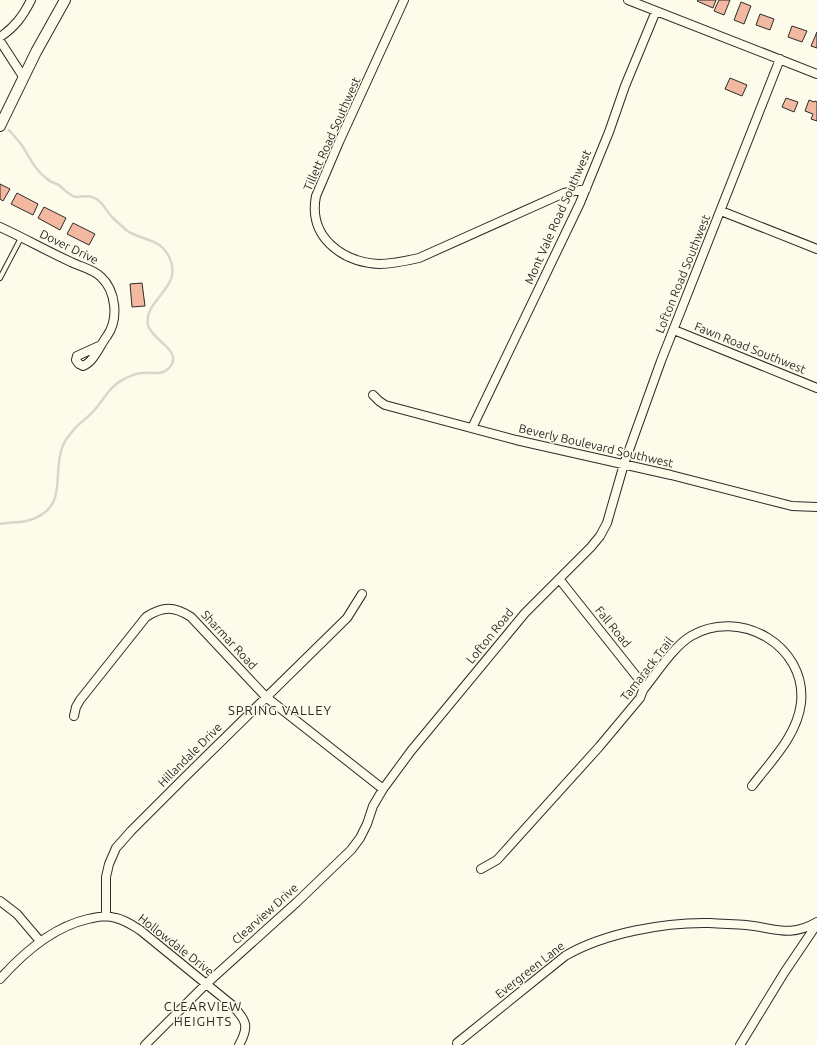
<svg xmlns="http://www.w3.org/2000/svg" width="817" height="1045" font-family="Ubuntu,sans-serif">
	<rect width="100%" height="100%" fill="#fdfbea"/>
	<g fill="none" stroke-linecap="round" stroke-linejoin="round">
		<path stroke="#d8d7c9" stroke-width="2.5" d="M0 524C9 522 22 523 30 520 69 507 52 476 62 448 64 440 71 433 77 426 84 420 91 415 97 407 106 396 112 384 126 378 132 375 137 373 143 373 152 372 162 376 169 368 185 351 151 340 148 325 143 300 183 288 170 259 161 237 141 241 126 230 122 226 117 222 113 218 106 211 102 200 92 197 87 195 81 197 77 197 70 197 64 189 59 185 55 183 50 182 46 178 35 170 30 158 23 147 19 141 14 136 9 130"/>
	</g>
	<path fill="#f2b8a0" stroke="#2b2b2b" d="M698 0H716L713 8 697 1Z
		M719 0H730L724 15 714 11Z
		M741 2 751 6 744 24 734 20Z
		M760 14 774 19 770 30 756 25Z
		M792 26 807 31 802 42 788 37Z
		M817 32V48L811 46Z
		M730 78 747 85 742 96 725 89Z
		M786 98 798 102 794 112 782 107Z
		M809 100 814 102 815 101 817 102V121L811 119 813 114 805 111Z
		M0 184 10 189 3 201 0 199Z
		M17 193 38 204 33 215 11 204Z
		M44 207 66 218 60 230 38 218Z
		M73 223 95 234 89 245 67 234Z
		M142 283 145 306 132 307 130 284Z"/>
	<g fill="none" stroke-linecap="round" stroke-linejoin="round">
		<g stroke="#2b2b2b" stroke-width="6">
			<path id="service" d="M0 278 21 238"/>
		</g>
		<g stroke="#2b2b2b" stroke-width="10">
			<path id="minor" d="M404 0 339 142 316 196C308 237 342 262 379 264 392 264 406 261 419 258L564 193 586 189
				M628 0 817 74
				M0 37C15 27 23 16 31 0
				M0 41 24 78
				M721 211 817 249
				M0 227C24 238 47 251 71 262 81 267 93 269 101 277 116 291 119 319 107 336 100 345 94 362 83 366L79 364 76 360 77 356 99 346
				M674 330 817 388
				M373 395 379 401 385 405 516 440 671 475 792 506 817 507
				M472 428 580 203 609 132 625 86 656 11
				M560 580 641 682 643 690
				M74 716 76 707 80 700 146 617C163 606 174 606 191 617L266 697 383 789
				M481 869 497 860 599 747 640 698 643 690C656 674 674 646 691 636 740 607 807 646 801 703 797 736 771 761 752 786
				M0 901 17 914 40 941
				M106 916V877L109 864 116 848 131 831 184 778 347 618 362 594
				M0 979C24 952 53 927 88 919 97 917 106 915 116 918 125 920 132 925 140 930L232 1005C246 1020 250 1026 239 1045
				M457 1043 565 956C604 933 665 922 710 923 722 924 734 924 746 925 775 928 790 938 817 922
				M145 1045 206 984 297 902 351 850 360 838 367 824 373 806 383 789 411 751 525 613 591 547 600 536 607 523 624 464 661 361 780 59
				M740 1045 784 973 817 924"/>
		</g>
		<g stroke="#2b2b2b" stroke-width="12">
			<path id="tertiary" d="M0 126 36 52 65 0"/>
		</g>
		<use href="#service" stroke="#fdfbea" stroke-width="4"/>
		<use href="#minor" stroke="#fdfbea" stroke-width="8"/>
		<use href="#tertiary" stroke="#fdfbea" stroke-width="10"/>
	</g>
	<g text-anchor="middle" stroke-width="3" stroke-linejoin="round" paint-order="stroke">
		<g font-size="12" fill="#2b2b2b" stroke="#fdfbea">
			<text transform="translate(332 134) rotate(-66)" y="4">Tillett Road Southwest</text>
			<text transform="translate(558 217) rotate(-66)" y="4">Mont Vale Road Southwest</text>
			<text transform="translate(69 247) rotate(26)" y="4">Dover Drive</text>
			<text transform="translate(683 274) rotate(-68)" y="4">Lofton Road Southwest</text>
			<text transform="translate(750 348) rotate(22)" y="4">Fawn Road Southwest</text>
			<text transform="translate(596 446) rotate(13)" y="4">Beverly Boulevard Southwest</text>
			<text transform="translate(613 627) rotate(51)" y="4">Fall Road</text>
			<text transform="translate(490 636) rotate(-51)" y="4">Lofton Road</text>
			<text transform="translate(229 640) rotate(47)" y="4">Sharmar Road</text>
			<text transform="translate(647 669) rotate(-52)" y="4">Tamarack Trail</text>
			<text transform="translate(190 755) rotate(-45)" y="4">Hillandale Drive</text>
			<text transform="translate(265 914) rotate(-42)" y="4">Clearview Drive</text>
			<text transform="translate(176 945) rotate(38)" y="4">Hollowdale Drive</text>
			<text transform="translate(530 970) rotate(-38)" y="4">Evergreen Lane</text>
		</g>
		<g font-size="13" letter-spacing="1" fill="#2b2b2b" stroke="#fdfbea">
			<text x="280" y="715">SPRING VALLEY</text>
			<text x="203" y="1011">CLEARVIEW<tspan x="203" dy="15">HEIGHTS</tspan></text>
		</g>
	</g>
</svg>
